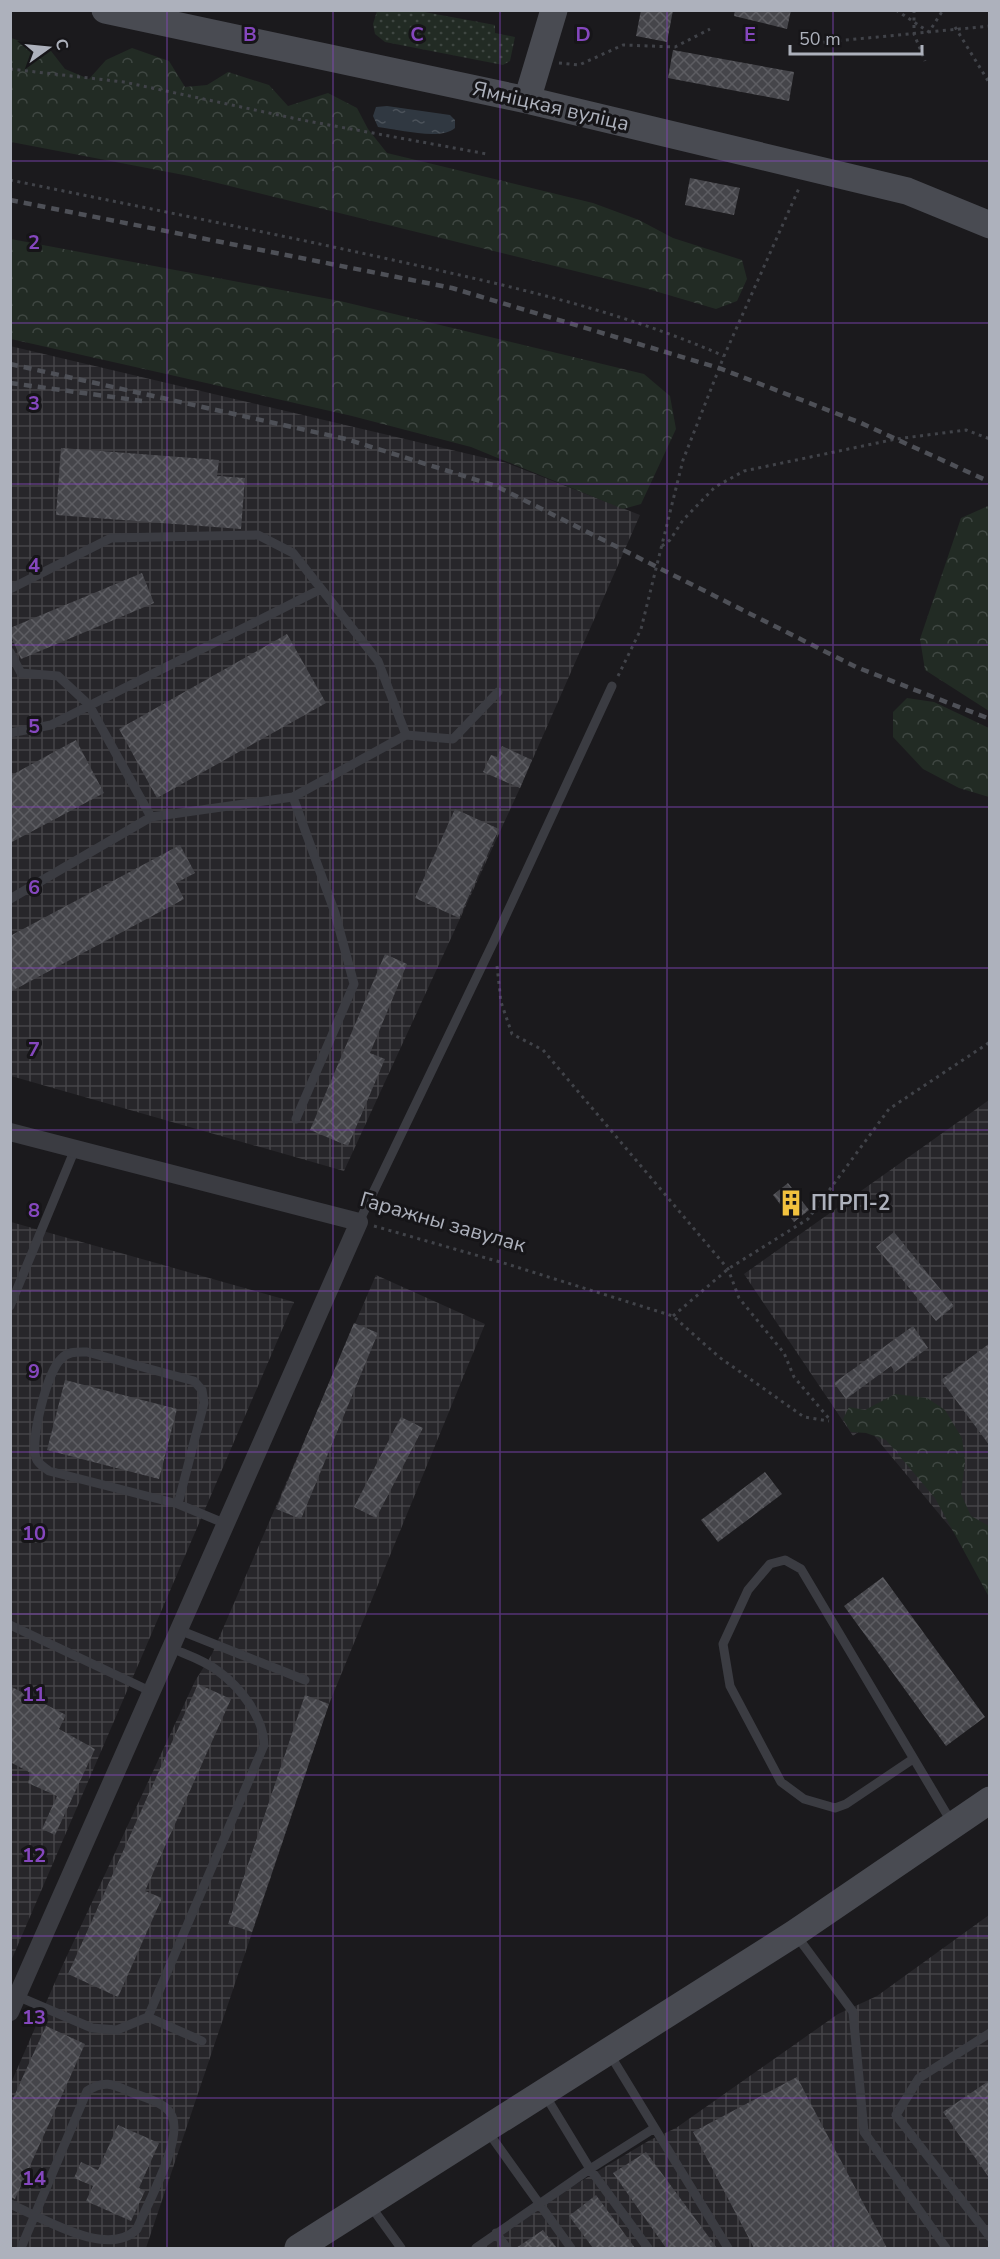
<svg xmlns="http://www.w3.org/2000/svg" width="1000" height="2259" font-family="'Nunito Sans',sans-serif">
	<defs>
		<pattern id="industrial-grid" width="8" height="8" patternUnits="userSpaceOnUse" patternTransform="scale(1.5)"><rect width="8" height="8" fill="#27262a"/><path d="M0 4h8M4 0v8" fill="none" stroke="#444347"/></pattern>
		<pattern id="grass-dots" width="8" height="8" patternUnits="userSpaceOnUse" patternTransform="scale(1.5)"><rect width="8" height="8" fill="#222b24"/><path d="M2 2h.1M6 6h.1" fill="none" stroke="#3f4742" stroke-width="1.8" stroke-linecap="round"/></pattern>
		<pattern id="forest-crowns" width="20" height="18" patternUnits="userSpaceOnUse" patternTransform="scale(1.5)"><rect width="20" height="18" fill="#222b24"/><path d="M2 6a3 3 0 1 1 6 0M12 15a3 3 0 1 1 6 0" fill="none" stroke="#3f4742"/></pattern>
		<pattern id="water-ripples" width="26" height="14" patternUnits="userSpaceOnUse" patternTransform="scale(1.5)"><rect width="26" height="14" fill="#303841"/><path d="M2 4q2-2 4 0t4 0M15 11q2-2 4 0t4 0" fill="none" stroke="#4b525a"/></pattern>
		<pattern id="building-cross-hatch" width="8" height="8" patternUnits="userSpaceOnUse" patternTransform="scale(1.5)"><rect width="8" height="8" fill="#45454a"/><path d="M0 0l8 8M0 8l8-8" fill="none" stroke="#5d5d62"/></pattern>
	</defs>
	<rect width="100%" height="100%" fill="#1b1a1d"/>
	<path fill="url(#industrial-grid)" d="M10 346 507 463 640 515 520 788 344 1171 11 1076Z
		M989 1100V1574L866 1426 853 1436 744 1274Z
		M11 1222 294 1302 11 1961Z
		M376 1275 485 1324 329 1704 146 2248H11V2083L59 1973 195 1681 212 1654Z
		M989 1915V2248H469L650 2140 676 2128 838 2014 877 1996Z"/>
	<path fill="url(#grass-dots)" d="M377 11H419L495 25V33L515 37 510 61 503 65 385 42 375 34 373 24Z"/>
	<path fill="url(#forest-crowns)" d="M11 38 51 51 65 69 89 79 106 60 132 48 169 61 185 87 207 85 228 72 269 85 288 106 328 93 357 108 368 129 387 153 593 203 639 220 673 238 742 260 747 279 737 301 716 309 648 289 189 176 11 142Z
		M11 239 340 301 644 374 670 396 676 429 641 504 623 509 471 447 352 416 11 339Z
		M988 506 990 507 989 711 925 670 920 639 961 518Z
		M907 698 934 702 989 728V797L959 788 923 769 893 737V712Z
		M895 1394 927 1398 945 1410 962 1438 965 1462 961 1494 971 1516 989 1526V1597L935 1498 886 1440 866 1433 851 1432 843 1419 849 1407 865 1410Z"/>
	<path fill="url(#water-ripples)" d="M387 106 450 115 455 120V128C441 141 397 129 378 127L373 116 376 107Z"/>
	<path fill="url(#building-cross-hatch)" d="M641 10H673L667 42 636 36Z
		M735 10H791L787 29 734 16Z
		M673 50 794 72 789 101 668 78Z
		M690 178 740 188 734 215 685 205Z
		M61 448 219 460 217 476 245 478 241 529 56 515Z
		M142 573 154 603 21 659 10 634V628Z
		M287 634 326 703 157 798 119 729Z
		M76 740 104 793 10 843V776Z
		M502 746 532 760 520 788 483 772 491 755 497 757Z
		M455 809 499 829 459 918 415 898Z
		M180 845 195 873 176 883 184 899 10 992V936Z
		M385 954 407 964 370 1053 385 1059 348 1146 310 1130Z
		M788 1183 809 1210 794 1222 773 1195Z
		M894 1232 954 1306 936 1321 876 1247Z
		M354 1323 378 1333 301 1519 276 1509Z
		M913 1326 928 1348 895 1372 891 1366 846 1399 834 1383Z
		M990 1343V1446L941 1380Z
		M65 1380 177 1409 159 1479 47 1450Z
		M401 1417 423 1428 376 1518 354 1507Z
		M765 1472 782 1494 718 1542 701 1520Z
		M883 1577 985 1717 946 1746 844 1606Z
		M198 1684 231 1699 145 1891 162 1898 118 1997 68 1974Z
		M10 1686 66 1715 59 1729 95 1749 55 1835 42 1829 57 1796 28 1783 31 1773 10 1762Z
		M305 1695 329 1704 252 1932 228 1924Z
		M46 2026 85 2044 15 2199 10 2197V2105Z
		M797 2077 813 2108 887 2248H754L693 2132Z
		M990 2080V2179L943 2112Z
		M118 2125 159 2143 139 2188 145 2191 131 2221 86 2201 93 2186 74 2178 81 2162 98 2170Z
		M646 2152 717 2248H666L613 2173Z
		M596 2195 635 2248H593L569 2216Z
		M543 2230 557 2248H516Z"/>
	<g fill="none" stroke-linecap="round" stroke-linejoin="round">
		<path stroke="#414349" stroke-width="3" stroke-dasharray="3 4.5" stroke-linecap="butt" d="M896 10 929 32 943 10
			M914 10V34L925 61
			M955 27 990 84
			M816 43 990 26
			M559 63 579 65 623 45 675 47 710 29
			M10 69 124 82 302 120 487 154
			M10 180C141 207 272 233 402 262 513 287 619 310 724 356
			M662 546 670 540 683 520 715 487 744 471 896 439 966 430 990 439
			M618 676 641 629 683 460 724 356 800 186
			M497 966 501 1002 512 1034 543 1050 728 1269 739 1298 784 1353 794 1377 831 1421
			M374 1226 507 1264 673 1316 719 1357 804 1417 829 1421
			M673 1316 728 1269 808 1219 889 1109 990 1042"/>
		<path stroke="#3b3c42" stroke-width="9" d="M10 589 111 538 258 535 293 553 378 661 406 735 453 739 498 692
			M10 652 21 673 58 676 89 705 151 817
			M10 733 51 725 321 589
			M10 899 151 817 293 797
			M296 1119 354 984 335 913 293 797 406 735
			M359 1222 494 941 612 686
			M10 1306 75 1149
			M178 1504 204 1403 202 1390 194 1381 87 1352C77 1352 68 1351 61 1359 47 1372 30 1440 36 1458 38 1464 44 1467 49 1471L178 1504 226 1524
			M10 1625 152 1692
			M179 1630 305 1680
			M913 1759 846 1804 835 1808 804 1799 781 1782 730 1686 723 1644 748 1590 770 1564 785 1560 801 1569 952 1823
			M796 1935 853 2012 864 2132 946 2248
			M17 1996 92 2028 117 2030 148 2017 264 1745C264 1717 239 1686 218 1671 204 1660 187 1655 171 1648
			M148 2017 202 2041
			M990 2033 919 2078 896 2115 990 2237
			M609 2053 728 2248
			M545 2095 590 2169 648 2248
			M488 2132 571 2248
			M10 2204C43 2218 108 2259 137 2229 147 2204 183 2141 172 2116 167 2103 145 2098 133 2093 114 2085 105 2079 87 2091L21 2248
			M370 2205 401 2248
			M496 2233 507 2248
			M476 2248 590 2169 653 2129"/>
		<path stroke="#3b3c42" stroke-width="18" d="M10 1132 359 1222 10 2012"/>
		<path stroke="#494b52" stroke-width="27" d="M105 10 527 100 907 191 990 225
			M527 100 554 10
			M298 2248 795 1933 990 1800"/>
		<path stroke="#4e5057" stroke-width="4.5" stroke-dasharray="8 6" stroke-linecap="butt" d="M10 200 452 288 719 368 861 423 990 482
			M10 364 346 439 496 486 856 667 990 719
			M10 383 142 401"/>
	</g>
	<path fill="none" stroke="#8547be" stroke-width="1.5" stroke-opacity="0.55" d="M167 10V2248M333 10V2248M500 10V2248M667 10V2248M833 10V2248M10 161H990M10 323H990M10 484H990M10 645H990M10 807H990M10 968H990M10 1130H990M10 1291H990M10 1452H990M10 1614H990M10 1775H990M10 1936H990M10 2098H990"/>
	<defs>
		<g id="building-bare" transform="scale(2.07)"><path d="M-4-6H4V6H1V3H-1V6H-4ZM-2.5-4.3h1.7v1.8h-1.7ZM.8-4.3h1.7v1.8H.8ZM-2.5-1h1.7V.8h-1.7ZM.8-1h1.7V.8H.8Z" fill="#f1c13e" stroke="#161518" stroke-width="2.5" paint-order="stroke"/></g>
	</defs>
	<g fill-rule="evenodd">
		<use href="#building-bare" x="791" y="1203"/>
	</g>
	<g text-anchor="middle" stroke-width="6" stroke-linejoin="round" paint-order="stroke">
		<g font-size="21" fill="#adb1bc" stroke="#161518">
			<text transform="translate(551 106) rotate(13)" y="7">Ямніцкая вуліца</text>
			<text transform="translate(443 1222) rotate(16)" y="7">Гаражны завулак</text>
		</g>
		<g font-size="21" font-weight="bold" fill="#adb1bc" stroke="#161518" text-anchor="start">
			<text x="811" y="1210">ПГРП-2</text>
		</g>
	</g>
	<g font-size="20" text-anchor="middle" font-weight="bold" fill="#8547be" stroke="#161518" stroke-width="6" stroke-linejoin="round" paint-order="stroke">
		<text x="250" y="41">B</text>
		<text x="417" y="41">C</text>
		<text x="583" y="41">D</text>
		<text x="750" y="41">E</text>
		<text x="34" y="249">2</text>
		<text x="34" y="410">3</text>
		<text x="34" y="572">4</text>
		<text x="34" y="733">5</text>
		<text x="34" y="894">6</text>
		<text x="34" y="1056">7</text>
		<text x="34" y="1217">8</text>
		<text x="34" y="1378">9</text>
		<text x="34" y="1540">10</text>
		<text x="34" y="1701">11</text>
		<text x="34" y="1862">12</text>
		<text x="34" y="2024">13</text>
		<text x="34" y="2185">14</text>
	</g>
	<rect width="1000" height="2259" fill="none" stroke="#adb1bc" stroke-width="24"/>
	<g transform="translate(48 48) rotate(75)" stroke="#161518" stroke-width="4.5" paint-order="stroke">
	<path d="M0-4.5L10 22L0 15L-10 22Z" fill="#adb1bc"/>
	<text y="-9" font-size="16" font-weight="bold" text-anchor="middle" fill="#adb1bc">С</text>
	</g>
	<path d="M790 45v9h132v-9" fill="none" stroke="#adb1bc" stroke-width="3"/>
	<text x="799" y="45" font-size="18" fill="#adb1bc" stroke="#161518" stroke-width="4.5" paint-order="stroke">50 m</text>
</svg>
